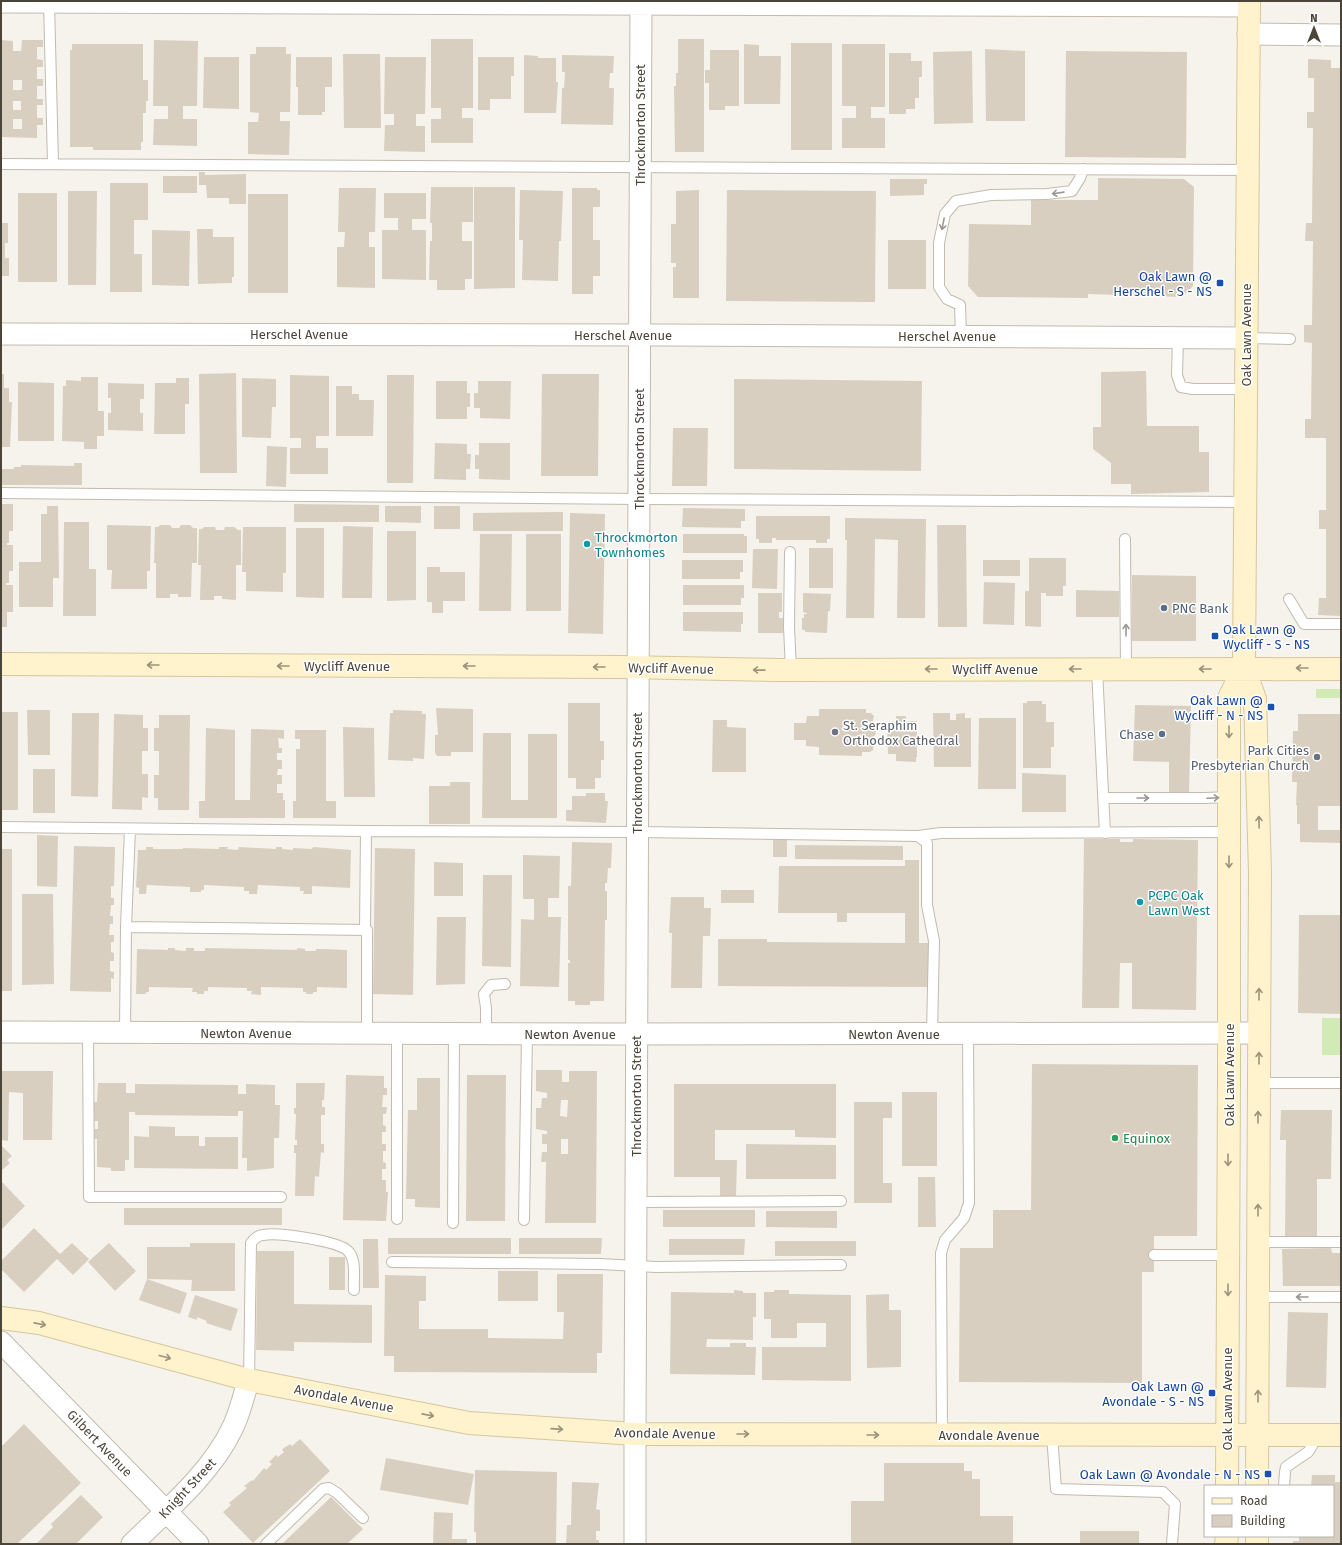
<svg xmlns="http://www.w3.org/2000/svg" width="1342" height="1545" font-family="'Fira Sans',sans-serif">
	<rect width="100%" height="100%" fill="#f6f3ec"/>
	<path fill="#d2eab5" d="M1316 689H1341V698H1316Z
		M1322 1018H1341V1055H1322Z"/>
	<path fill="#d8cfc1" fill-rule="evenodd" d="M431 39H473V108H462V118H473V143H431V119H441V108H431Z
		M678 39H704V152H675L674 86H676V73H678Z
		M1 40 13 41V51H21L22 40H43V47H37V59L43 60V67H37V79H43V86H37V99H43V105H37V118H43V125H37V138L1 137ZM13 80H22V90H13ZM13 101H21V110H13ZM13 119H22V129H13Z
		M154 40 198 41 197 106H183V119H197V146L153 145 154 119H168V106H153Z
		M791 43H832V150H791Z
		M72 44H143V80H148V101H146V113H143V142H141V150H93V147H70V50H72Z
		M744 44 759 45V56H781L780 104H744Z
		M842 44H885V107H871V118H885V148H842V118H856V106H842Z
		M256 47H286V54H291L290 112H280V121H290L289 155 248 154V122H258L259 113 250 112V54H256Z
		M985 49 1025 51V121H986Z
		M710 50H739V106H725V110H709V83H705V70H710Z
		M972 51 973 123 934 124 933 52Z
		M1066 51 1187 52 1186 158 1065 157Z
		M889 53H911V61H922V77H919V98H915V109H906V114H889Z
		M343 54H380L381 128H344Z
		M524 55 538 56V58H556V82H558L556 113H524Z
		M562 55 614 56 613 73H610L609 88H614L613 125 561 124 562 88H564L565 72H562Z
		M204 57H239V109L203 108Z
		M296 57H332V87H325V112H322V115H298V87H296Z
		M385 57H426L425 114H416V126H425V152L384 151 385 125H394V114H384Z
		M478 57H514V76H511V99H490V110H478Z
		M1308 59 1331 60V68H1341V616L1318 615 1319 598H1326V529H1319V510H1326V438H1305V419H1311L1312 343 1304 342V325H1312L1313 241H1305L1306 223H1312L1313 128H1307V112H1314V78H1308Z
		M199 172H205V175L246 174V204H229V198H207L206 185H199Z
		M163 176H197V193H163Z
		M1098 178 1184 179 1194 187 1193 286 1182 297 1088 294V298L978 297 968 286 969 224 1031 225V200H1098Z
		M890 179H927V184H924V195L890 196Z
		M110 183H148V220H134V254H142V292H110Z
		M431 187H473V222H462V241H472V279H465V290H437V280H429L430 241H432V223H430Z
		M474 187H515V288L474 289Z
		M339 188H376L375 232H369V247H375V288L337 287V247H344L345 232H338Z
		M572 188H597V190H600V207H593V240H600V276H593V294H572Z
		M520 190 563 191 561 241H559L558 281 522 280 523 240H519Z
		M699 190V298H673V267H676V263H671V224H676V191Z
		M727 190 876 191 875 302 726 301Z
		M68 191H97L96 285H68Z
		M18 193H57V282H18Z
		M384 193H426V219H412V230H426V280L382 279V230H398V218H384Z
		M248 194H288V293H248Z
		M1 223H8V243H5V258H9V276H1Z
		M197 229H213V237H234V277H232V283L198 284Z
		M152 230 190 231 189 286 152 285Z
		M888 240H926V289H888Z
		M1146 371 1147 426H1199V452H1209V492L1131 494V484H1111V463L1093 449V427H1101V372Z
		M236 373 237 473H200L199 374Z
		M1 374H4V388H9V402H12L10 447H1Z
		M542 374H599L598 476H541Z
		M290 375 329 376V436H316V448H328V474H290V448H301V438H290Z
		M387 375H414L413 483H387Z
		M81 377H98V411H104V436H97V449H84V442L62 441 63 386H66V380L81 381Z
		M176 378H189V404H185V434H154L155 383H176Z
		M242 378 276 379V407H272L271 438 242 437Z
		M734 379 922 381 921 471 734 469Z
		M436 381H467V393H470V407H467V419H436Z
		M478 381H511L510 419 480 418V408H474V393H478Z
		M18 382 54 383V441H18Z
		M108 383 144 384V399H140V413H143V431L108 430V413H111V398H108Z
		M336 386H352V394H359V400H374L373 436H336Z
		M673 428H708L707 486H672Z
		M435 443 467 444V454H471L470 469H466V480L434 479Z
		M479 443H510V480L479 479V469H475V455H479Z
		M267 446 287 447 286 487 266 486Z
		M74 463H82V485H1V469H14V467H21V465L74 466Z
		M1 504H13V531H9V543H7V545H13V571H9V583H6V585H13V612H7V627H1Z
		M294 504 379 505V522H294Z
		M47 506H58L59 578H53V607H19V562H41V514H47Z
		M385 506H421V523L385 522Z
		M434 506H460V529H434Z
		M683 508 745 509V521H741V528L682 527Z
		M563 512V531H473V513Z
		M570 513 605 514 603 634 568 633Z
		M756 516H830V539H827V543H816V540H776V538H772V543H759V539H756Z
		M845 518 926 519 925 618H897L898 540 875 539 874 618H846L847 540H845Z
		M64 522H89V569H96V616H63Z
		M107 525 151 526 150 571H147V589H111L112 570H107Z
		M160 525H170L172 528H179L181 525H190L193 528H197V563H192L191 597H178V594H170V598H156V563H154L155 527H158Z
		M937 525H966L967 627H938Z
		M343 526 373 527 372 598H342Z
		M204 527H215L216 530H224L225 527H234L238 530H241V565H236V600L222 599V596H214V600H200L201 565H198L199 529H202Z
		M243 527H286V573H283V592L246 591V572H242Z
		M296 528H324V598L296 597Z
		M387 531H416V600L387 601Z
		M480 534H512L511 611H479Z
		M526 534H561V611H526Z
		M683 534H744V536H747V553H683Z
		M809 548H833V588H809Z
		M753 549H778L777 589 752 588Z
		M1029 558H1066V586H1063V596H1046V593H1041V627L1025 626V591H1029Z
		M682 560H743V572H740V579H682Z
		M983 560H1020V576H983Z
		M427 567H440V572H465V601H443V613H432V602H427Z
		M1132 575 1196 576V641H1132Z
		M984 582 1015 583 1014 625 983 624Z
		M683 585H744V598H741V605H683Z
		M1076 590 1119 591V617H1076Z
		M758 593H782V612H779V618H783V633H758Z
		M803 593 831 594 830 611H828L827 633 805 632V630H802V618H804V614H807V613L803 612Z
		M683 612H743V624H741V632L683 631Z
		M1027 701H1042V704H1046V722H1054V747H1051V768H1023V703H1027Z
		M568 703H600V741H604V760H601V778H595V789H576V778H568Z
		M1135 705 1191 706 1189 793 1169 792V762L1133 761Z
		M436 708 473 709V752H451V756H437L435 753V735H438Z
		M819 709H866V713H871L874 716 872 724 876 733 872 740 874 745 873 750 870 752H862V756L819 755V747L806 746V740H794V723H806L807 716H819Z
		M27 710H50V755H28Z
		M393 710 422 711V714H426L424 759 413 758V761L388 760 390 713H393Z
		M1 712H18V810H1Z
		M72 713H99L98 797 71 796Z
		M933 713H950V720H956V714L965 713V718H971V767H934Z
		M114 714 143 715V728H148V751H142V774H148V798L142 797V810L112 809Z
		M1298 714H1341V806H1318V830H1341V843L1300 842V824H1297V805H1296L1297 782H1292L1293 731H1298Z
		M159 715H190L189 810H158V798H154V775H159V751H154V728H159Z
		M896 716H906V721H917V757H916V762L896 761V754H888L887 722H896Z
		M979 718H1016V789H978Z
		M713 720H727V727L746 728V772H712Z
		M343 727 374 728 375 797H344Z
		M206 728 235 730V800H250L251 729 284 730V739L278 738 279 748H282V753H277V760H282V769H278L277 775H282V784H277V793H283V800H285V818H199V801H205Z
		M295 730H326V801H336V818H293V801H296V749H300V739H295Z
		M483 733H511V800H528V734H557V818H482Z
		M33 769H55V813H33Z
		M1022 773 1066 775V812H1022Z
		M450 782H470V824H429V786H450Z
		M586 793H605V801H608L606 823 566 821V810H572V796H586Z
		M37 835 58 836 57 887 37 886Z
		M1084 839H1120V842H1133V839L1198 840 1196 1010 1132 1009V963H1120L1119 1008H1082Z
		M773 840H787V857H773Z
		M572 842 612 843 611 868H608L607 883H605V891H607V920H605L604 1001H590V1005H575V1001H568V963H570V960H568V886H571Z
		M795 845 903 846V860L795 859Z
		M74 846 115 847 114 886H111V898H114V905H111L110 916H113V924H110L109 935H114V942H111V952L114 953V961H110V971L114 972V979L111 978V992L70 991Z
		M146 847H153V849H183V848L219 849V847H228L227 849 238 850 239 847 276 849V847H282V849L293 850V848L312 849 313 847 351 850 350 888 312 886V894H303L304 891H300V887L258 885 257 894H249V891H244V887L204 885V890H201V892H190V887L147 885 146 894H139V888L136 887 138 850H146Z
		M375 848 415 849 413 995 373 994Z
		M1 849H12V991H1Z
		M523 855 560 856 559 898H548V917H561L559 987 520 986 521 919 534 920V899H523Z
		M905 860H919V943H932L931 987 718 986V939H767V942L905 943V913H847V922H837V913H778L779 866H905Z
		M434 862 463 863V896H434Z
		M483 875H512L511 967 482 966Z
		M721 890H754V903H721Z
		M22 894H53L54 984 22 985Z
		M671 897H704V908H711L710 936H703L702 988H671L672 933H669Z
		M1299 915H1341V1014L1298 1013Z
		M437 917H466L465 984 436 985Z
		M168 948H175V950L186 951V948H194V951H205V948L297 950V948L305 949V951H316V949H323L347 950V988L317 987V992H313V994H306V992H303V988L261 987V995L251 994 252 991H247V988L208 987V991H204V994H197V992H192L193 988 149 987V992H146V994H136L137 949 168 950Z
		M1032 1064 1198 1065 1197 1236H1154V1272H1142V1383L959 1382 960 1248H993V1210H1031Z
		M536 1070H562V1082H569V1071H597L596 1223H545L546 1162H541L542 1152H547V1144H542V1134H547V1131L536 1129V1108H541L542 1098H547V1093L536 1091ZM561 1100H568L567 1117 560 1116ZM561 1139H568V1154H561Z
		M1 1071H53L52 1140H23V1093L9 1092 8 1141 1 1140Z
		M346 1075 384 1076V1088H387V1095H383L382 1107H387L386 1114H383V1125L386 1126V1132H382V1144H386V1151H383V1162L386 1163V1169H382V1180H386V1192H388L386 1221 343 1220Z
		M467 1075H506L505 1221H466Z
		M417 1078H440V1208L415 1207V1199H406L408 1110H417Z
		M98 1083H126V1093H135V1084L238 1085V1094H246V1084L275 1085V1105H280L279 1138H274V1168L247 1171V1158H242L243 1111H238V1116L135 1115V1112H129V1160H125V1171H111V1168L97 1167V1139H94V1129H98V1121H94V1102H97Z
		M296 1083H325L324 1100H322V1107H325V1115H321V1144H324V1153L321 1152 319 1177 315 1176 314 1196H295L296 1153H294V1145H297V1140H295L296 1114H294V1108H296Z
		M674 1084H836V1138L795 1137V1130H715V1160H737L736 1197H720V1177H674Z
		M902 1092H937V1166H902Z
		M854 1102H892V1118H883V1183H892V1203H854Z
		M1281 1110H1332L1331 1179H1317V1236H1285L1286 1140H1280Z
		M149 1126 175 1127V1136H199V1146H205V1137H238V1169L134 1168V1136L149 1137Z
		M746 1144 836 1145V1179H746Z
		M1 1145 12 1156 7 1160 10 1163 1 1171Z
		M918 1177H935L936 1227H918Z
		M1 1181 25 1206 1 1230Z
		M124 1208H282V1225H124Z
		M663 1210H755V1227H663Z
		M766 1211H837V1228L766 1227Z
		M34 1228 60 1254 72 1243 89 1259 73 1275 57 1259 24 1292 1 1269V1261Z
		M388 1238H511V1254H388Z
		M519 1238H602L601 1254H519Z
		M363 1239H378L379 1288H363Z
		M669 1239H745L744 1255H669Z
		M775 1241H856V1256H775Z
		M109 1243 136 1271 115 1291 88 1262Z
		M190 1243H235V1291H191L192 1280 147 1279V1247H190Z
		M1331 1248 1332 1253H1341V1286H1283L1282 1249Z
		M257 1251H294V1304L372 1305V1343L294 1342V1351L256 1350Z
		M329 1257H345V1290H329Z
		M498 1271H538V1301H498Z
		M557 1274H603L602 1353H597V1373L394 1372V1356H384L385 1275 426 1276V1301H419V1329H488V1338L563 1339 564 1312H557Z
		M147 1279 187 1293 180 1314 139 1300Z
		M734 1290 743 1291V1293H756V1317H753V1340L707 1339 706 1347H730V1343H746V1347H756L755 1375 670 1374 671 1292 734 1293Z
		M774 1290H789V1294L851 1295V1381L762 1380V1347H826V1323H797V1338H771V1319H764V1292H774Z
		M889 1294V1310H901V1367L867 1368 866 1295Z
		M195 1295 238 1309 231 1331 206 1323 207 1321 197 1317V1320L188 1317Z
		M1288 1312 1328 1313 1326 1388 1286 1387Z
		M24 1424 81 1483 17 1544H1V1447Z
		M300 1439 330 1471 253 1543 223 1512 231 1505 229 1503 247 1488 244 1486 252 1480 253 1481 264 1468 266 1470 272 1464 269 1462 276 1455 278 1457 284 1452 282 1450 284 1448 290 1444 292 1446Z
		M386 1458 474 1474 468 1505 380 1490Z
		M884 1463H964V1471H972V1479H980V1516H1013V1544H851V1501H884Z
		M475 1470 557 1472 556 1544H476V1532H474Z
		M1312 1475H1335V1482H1341V1544H1293V1541H1299V1536H1333V1486H1311Z
		M572 1482 599 1483 596 1509 600 1510V1531H596V1540H599V1544H566L567 1525H571Z
		M81 1495 103 1517 76 1544H36L53 1527 51 1524Z
		M331 1497 363 1529 347 1544H282Z
		M434 1512 453 1513 452 1539H467V1544H433Z
		M1080 1531H1139V1544H1080Z"/>
	<g fill="none" stroke-linecap="round" stroke-linejoin="round">
		<g stroke="#c2bbae" stroke-width="12">
			<path id="service" d="M49 2 53 164
				M1 164 1247 170
				M961 336 960 305 947 299 939 287V243L945 214 956 201 991 195 1047 194 1072 191 1080 178 1083 169
				M1178 338 1177 375 1181 387 1193 389H1246
				M1246 338 1290 339
				M1 493 639 499 1245 502
				M1125 539 1126 669
				M790 552 789 627 791 670
				M1289 599 1304 624H1341
				M1097 669 1105 833
				M1104 798H1205L1229 797
				M1 827 366 831 637 832 918 836 927 843V905L934 941 932 1034
				M918 836 941 833 1229 832
				M126 927 130 829
				M365 930 366 831
				M88 1032 89 1197H281
				M125 1032 126 927 367 930V1033
				M486 1034V1008L484 994 491 985 505 984
				M1259 1083H1341
				M636 1202 841 1201
				M397 1219V1033
				M524 1220 527 1034
				M453 1223 454 1033
				M1258 1242H1341
				M1154 1255H1228
				M392 1262 600 1264 656 1267 841 1265
				M1258 1297H1341
				M249 1380 251 1243C254 1239 258 1235 263 1235 278 1232 339 1241 348 1251 357 1260 353 1279 354 1290
				M942 1435 941 1253 945 1240 964 1218 969 1203 968 1034
				M1052 1435 1056 1489 1163 1492 1175 1504 1172 1544
				M1284 1486 1285 1472 1286 1467 1308 1452 1312 1446V1435
				M266 1544 323 1489 329 1488 337 1493 363 1518"/>
		</g>
		<g stroke="#c2bbae" stroke-width="23">
			<path id="minor" d="M1 2 1249 6
				M1248 34 1341 35
				M1 334 664 335 1246 338
				M1 1032 615 1034 1259 1033
				M1 1342 198 1544
				M132 1544C167 1510 211 1473 232 1429 240 1414 243 1396 249 1380
				M635 1544V1434L641 1"/>
		</g>
		<g stroke="#d6c79b" stroke-width="24">
			<path id="secondary" d="M1249 1 1244 668 1255 699 1260 873 1257 1486
				M1 664 622 667 778 670 1341 669
				M1 1318 39 1323 249 1380 469 1423 635 1434 1341 1435
				M1227 1486 1229 1083V698L1244 668
				M1226 1544 1227 1536
				M1257 1544V1536"/>
		</g>
		<use href="#service" stroke="#fff" stroke-width="10"/>
		<use href="#minor" stroke="#fff" stroke-width="21"/>
		<use href="#secondary" stroke="#fff3cd" stroke-width="22"/>
	</g>
	<defs><path id="oneway-shaft" d="M-6 0H5M1.5-3L5.5 0L1.5 3" fill="none" stroke-width="1.6" stroke-linecap="round" stroke-linejoin="round"/></defs>
	<g stroke="#9c9892">
		<use href="#oneway-shaft" transform="translate(1058 193) rotate(172)"/>
		<use href="#oneway-shaft" transform="translate(943 224) rotate(101)"/>
		<use href="#oneway-shaft" transform="translate(1126 630) rotate(-90)"/>
		<use href="#oneway-shaft" transform="translate(1143 798)"/>
		<use href="#oneway-shaft" transform="translate(1213 798) rotate(-3)"/>
		<use href="#oneway-shaft" transform="translate(1302 1297) rotate(180)"/>
	</g>
	<g stroke="#9c937c">
		<use href="#oneway-shaft" transform="translate(153 665) rotate(-180)"/>
		<use href="#oneway-shaft" transform="translate(283 666) rotate(-180)"/>
		<use href="#oneway-shaft" transform="translate(469 666) rotate(-180)"/>
		<use href="#oneway-shaft" transform="translate(599 667) rotate(-180)"/>
		<use href="#oneway-shaft" transform="translate(1302 668) rotate(-180)"/>
		<use href="#oneway-shaft" transform="translate(931 669) rotate(180)"/>
		<use href="#oneway-shaft" transform="translate(1075 669) rotate(180)"/>
		<use href="#oneway-shaft" transform="translate(1205 669) rotate(180)"/>
		<use href="#oneway-shaft" transform="translate(759 670) rotate(-179)"/>
		<use href="#oneway-shaft" transform="translate(1229 732) rotate(90)"/>
		<use href="#oneway-shaft" transform="translate(1259 822) rotate(-91)"/>
		<use href="#oneway-shaft" transform="translate(1229 862) rotate(90)"/>
		<use href="#oneway-shaft" transform="translate(1259 994) rotate(-90)"/>
		<use href="#oneway-shaft" transform="translate(1259 1058) rotate(-90)"/>
		<use href="#oneway-shaft" transform="translate(1258 1117) rotate(-90)"/>
		<use href="#oneway-shaft" transform="translate(1228 1160) rotate(90)"/>
		<use href="#oneway-shaft" transform="translate(1258 1210) rotate(-90)"/>
		<use href="#oneway-shaft" transform="translate(1228 1290) rotate(90)"/>
		<use href="#oneway-shaft" transform="translate(40 1324) rotate(11)"/>
		<use href="#oneway-shaft" transform="translate(165 1357) rotate(15)"/>
		<use href="#oneway-shaft" transform="translate(1258 1396) rotate(-90)"/>
		<use href="#oneway-shaft" transform="translate(428 1415) rotate(11)"/>
		<use href="#oneway-shaft" transform="translate(557 1429) rotate(4)"/>
		<use href="#oneway-shaft" transform="translate(743 1434)"/>
		<use href="#oneway-shaft" transform="translate(873 1435)"/>
	</g>
	<g fill="#1a4fb4" stroke="#fff" stroke-width="1.5">
		<rect x="1216" y="279" width="8" height="8" rx="2"/>
		<rect x="1211" y="632" width="8" height="8" rx="2"/>
		<rect x="1267" y="703" width="8" height="8" rx="2"/>
		<rect x="1208" y="1389" width="8" height="8" rx="2"/>
		<rect x="1264" y="1470" width="8" height="8" rx="2"/>
	</g>
	<g fill="#0f9aa8" stroke="#fff" stroke-width="1.5">
		<circle cx="587" cy="544" r="4"/>
		<circle cx="1140" cy="902" r="4"/>
	</g>
	<g fill="#5c6f8a" stroke="#fff" stroke-width="1.5">
		<circle cx="1164" cy="608" r="4"/>
		<circle cx="1162" cy="734" r="4"/>
	</g>
	<g fill="#6b7280" stroke="#fff" stroke-width="1.5">
		<circle cx="835" cy="732" r="4"/>
		<circle cx="1317" cy="757" r="4"/>
	</g>
	<circle fill="#2e9e5b" stroke="#fff" stroke-width="1.5" cx="1115" cy="1138" r="4"/>
	<g text-anchor="middle" stroke-width="3" stroke-linejoin="round" paint-order="stroke">
		<g font-size="13" fill="#4b4439" stroke="#fff">
			<text transform="translate(640 125) rotate(-90)" y="5">Throckmorton Street</text>
			<text x="299" y="339">Herschel Avenue</text>
			<text x="623" y="340">Herschel Avenue</text>
			<text transform="translate(1246 335) rotate(-90)" y="5">Oak Lawn Avenue</text>
			<text x="947" y="341">Herschel Avenue</text>
			<text transform="translate(639 449) rotate(-90)" y="5">Throckmorton Street</text>
			<text x="347" y="671">Wycliff Avenue</text>
			<text transform="translate(671 668) rotate(1)" y="5">Wycliff Avenue</text>
			<text x="995" y="674">Wycliff Avenue</text>
			<text transform="translate(637 773) rotate(-90)" y="5">Throckmorton Street</text>
			<text x="246" y="1038">Newton Avenue</text>
			<text x="570" y="1039">Newton Avenue</text>
			<text x="894" y="1039">Newton Avenue</text>
			<text transform="translate(1229 1075) rotate(-90)" y="5">Oak Lawn Avenue</text>
			<text transform="translate(636 1096) rotate(-90)" y="5">Throckmorton Street</text>
			<text transform="translate(344 1398) rotate(11)" y="5">Avondale Avenue</text>
			<text transform="translate(1227 1399) rotate(-90)" y="5">Oak Lawn Avenue</text>
			<text transform="translate(665 1433) rotate(1)" y="5">Avondale Avenue</text>
			<text x="989" y="1440">Avondale Avenue</text>
			<text transform="translate(100 1443) rotate(46)" y="5">Gilbert Avenue</text>
			<text transform="translate(187 1488) rotate(-47)" y="5">Knight Street</text>
		</g>
		<g font-size="13" fill="#164399" stroke="#fff" text-anchor="end">
			<text x="1212" y="281">Oak Lawn @<tspan x="1212" dy="15">Herschel - S - NS</tspan></text>
			<text x="1223" y="634" text-anchor="start">Oak Lawn @<tspan x="1223" dy="15">Wycliff - S - NS</tspan></text>
			<text x="1263" y="705">Oak Lawn @<tspan x="1263" dy="15">Wycliff - N - NS</tspan></text>
			<text x="1204" y="1391">Oak Lawn @<tspan x="1204" dy="15">Avondale - S - NS</tspan></text>
			<text x="1260" y="1479">Oak Lawn @ Avondale - N - NS</text>
		</g>
		<g font-size="13" fill="#0d838f" stroke="#fff" text-anchor="start">
			<text x="595" y="542">Throckmorton<tspan x="595" dy="15">Townhomes</tspan></text>
			<text x="1148" y="900">PCPC Oak<tspan x="1148" dy="15">Lawn West</tspan></text>
		</g>
		<g font-size="13" fill="#4e5e75" stroke="#fff" text-anchor="start">
			<text x="1172" y="613">PNC Bank</text>
			<text x="1154" y="739" text-anchor="end">Chase</text>
		</g>
		<g font-size="13" fill="#5b616d" stroke="#fff" text-anchor="start">
			<text x="843" y="730">St. Seraphim<tspan x="843" dy="15">Orthodox Cathedral</tspan></text>
			<text x="1309" y="755" text-anchor="end">Park Cities<tspan x="1309" dy="15">Presbyterian Church</tspan></text>
		</g>
		<g font-size="13" fill="#27864d" stroke="#fff" text-anchor="start">
			<text x="1123" y="1143">Equinox</text>
		</g>
	</g>
	<rect width="1342" height="1545" fill="none" stroke="#4b4439" stroke-width="4"/>
	<rect x="1204" y="1485" width="130" height="52" fill="#ffffff" stroke="#b7b4b0"/>
	<rect x="1212" y="1498" width="20" height="6" fill="#fff3cd" stroke="#b7b4b0"/>
	<text x="1240" y="1505" font-size="12" fill="#4b4439">Road</text>
	<rect x="1212" y="1515" width="20" height="12" fill="#d8cfc1" stroke="#b7b4b0"/>
	<text x="1240" y="1525" font-size="12" fill="#4b4439">Building</text>
	<g transform="translate(1314 28)" stroke="#ffffff" stroke-width="3" paint-order="stroke">
	<path d="M0-3L7 15L0 10L-7 15Z" fill="#4b4439"/>
	<text y="-6" font-size="11" font-weight="bold" text-anchor="middle" fill="#4b4439">N</text>
	</g>
</svg>
